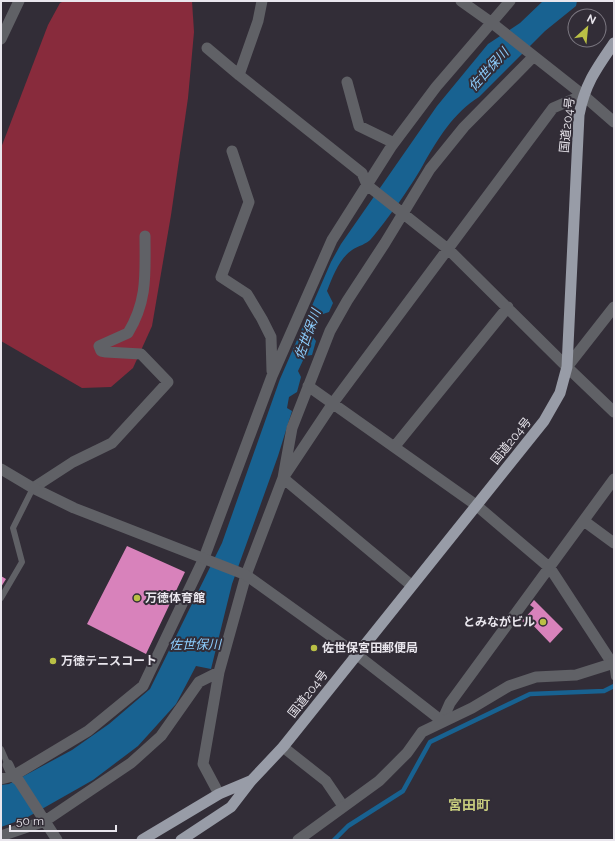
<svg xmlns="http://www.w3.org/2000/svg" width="615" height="841" font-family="Raleway,'Noto Sans JP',sans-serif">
	<rect width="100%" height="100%" fill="#322d37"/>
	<path fill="#882b3c" d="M64 1H192L194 32 188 98 171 215 152 326 133 368 111 387 82 388 1 341V148L48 25 60 3Z"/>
	<path fill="#186291" d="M543 1H577L576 6 545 31 479 97C454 112 437 140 423 165 410 188 388 219 371 239 367 244 358 246 352 250 339 259 333 276 327 291L333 303 329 312 320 315 312 336 316 341 312 355 305 356 298 371 301 377 297 392 289 397 287 408 292 411 278 456 232 584 211 669 196 666 176 704 138 746 93 780 26 818 1 827V785L9 784 72 750 109 724 150 689 222 543 280 379 331 262 341 244 437 106 488 44 520 23Z"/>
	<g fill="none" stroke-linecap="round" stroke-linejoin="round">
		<path stroke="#186291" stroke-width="4.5" d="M334 840 348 826 403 791 430 742 530 694 604 691 614 686"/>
	</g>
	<path fill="#d882bb" d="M127 546 185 572 146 654 87 624Z
		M1 576 6 579 1 587Z
		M534 600 563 629 550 643 528 620 525 623 522 621 534 608 530 605Z"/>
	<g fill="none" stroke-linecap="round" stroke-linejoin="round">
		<path stroke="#606166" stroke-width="6" d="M1 598 22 562 13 528 33 488
			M612 663 614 677
			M1 749 8 765"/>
		<path stroke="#606166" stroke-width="11" d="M461 1 492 23 583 95 614 122
			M1 39 19 1
			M207 48 239 75 362 173 367 185 449 250 567 367 614 307
			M239 75 258 21 262 1
			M347 82 359 126 394 143
			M232 151 249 202 221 277 247 294 262 319 271 337 272 371
			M308 386 476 505 550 568 612 663
			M395 446 508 307
			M33 488 73 462 112 443 168 382 141 354 106 352 101 351 99 346 128 333C148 300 145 273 145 236
			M584 521 614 543
			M411 585 283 478 292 428 330 331 347 301 385 243 430 169 464 127 533 57
			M442 721 450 703 614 479
			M283 747 326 781 343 806
			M8 765 13 776 19 781 57 840
			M1 779 13 776 88 731 143 686 204 558 272 376 332 240 391 147 436 87 510 1
			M219 794 203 764 219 672 246 575 283 478 333 403 553 108 583 95
			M1 836 45 821 131 763 161 736 199 682 219 672"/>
		<path stroke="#606166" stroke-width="11" d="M567 367 614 412
			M1 469 33 488 74 508 246 575 356 654 442 721
			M298 840 379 781 407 753 422 732 472 708 509 686 536 677 576 675 614 663"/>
		<path stroke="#989ca7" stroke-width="11" d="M142 840 219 794 250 781
			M181 840 231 807 251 781 283 747 544 421 560 393 567 367 579 115C585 84 596 69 614 43"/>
	</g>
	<g fill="#bac045" stroke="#322d37" stroke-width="1.5">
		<circle cx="137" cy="598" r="4"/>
		<circle cx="543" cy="622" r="4"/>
		<circle cx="314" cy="648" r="4"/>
		<circle cx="53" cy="661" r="4"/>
	</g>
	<g text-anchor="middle" stroke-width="4" stroke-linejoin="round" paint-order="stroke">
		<g font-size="12" fill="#e9e6ed" stroke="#322d37">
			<text transform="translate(567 125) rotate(-84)" y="4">国道204号</text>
			<text transform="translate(511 441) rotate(-51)" y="4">国道204号</text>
			<text transform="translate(308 694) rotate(-52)" y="4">国道204号</text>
		</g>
		<g font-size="12" font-weight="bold" fill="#e9e6ed" stroke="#322d37" text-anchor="start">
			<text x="145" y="602">万徳体育館</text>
			<text x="535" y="626" text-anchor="end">とみながビル</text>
			<text x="322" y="652">佐世保宮田郵便局</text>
			<text x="61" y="665">万徳テニスコート</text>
		</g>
		<g font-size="13" font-style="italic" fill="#8cccfc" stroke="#322d37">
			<text transform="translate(488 69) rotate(-48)" y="5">佐世保川</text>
			<text transform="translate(307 334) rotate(-70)" y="5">佐世保川</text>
			<text x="195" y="649">佐世保川</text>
		</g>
		<g font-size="14" font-weight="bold" fill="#c5ca7d" stroke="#322d37">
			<text x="469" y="810">宮田町</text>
		</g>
	</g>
	<rect width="615" height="841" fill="none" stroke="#e9e6ed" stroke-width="4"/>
	<g transform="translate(587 28) rotate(27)"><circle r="19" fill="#322d37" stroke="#7b7780"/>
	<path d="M0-3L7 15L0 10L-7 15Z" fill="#bac045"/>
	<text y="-6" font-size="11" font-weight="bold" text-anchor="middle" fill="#e9e6ed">N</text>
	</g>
	<path d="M10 825v6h106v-6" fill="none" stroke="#e9e6ed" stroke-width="2"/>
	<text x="16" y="825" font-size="12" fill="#e9e6ed" stroke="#322d37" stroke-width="3" paint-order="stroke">50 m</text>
</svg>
